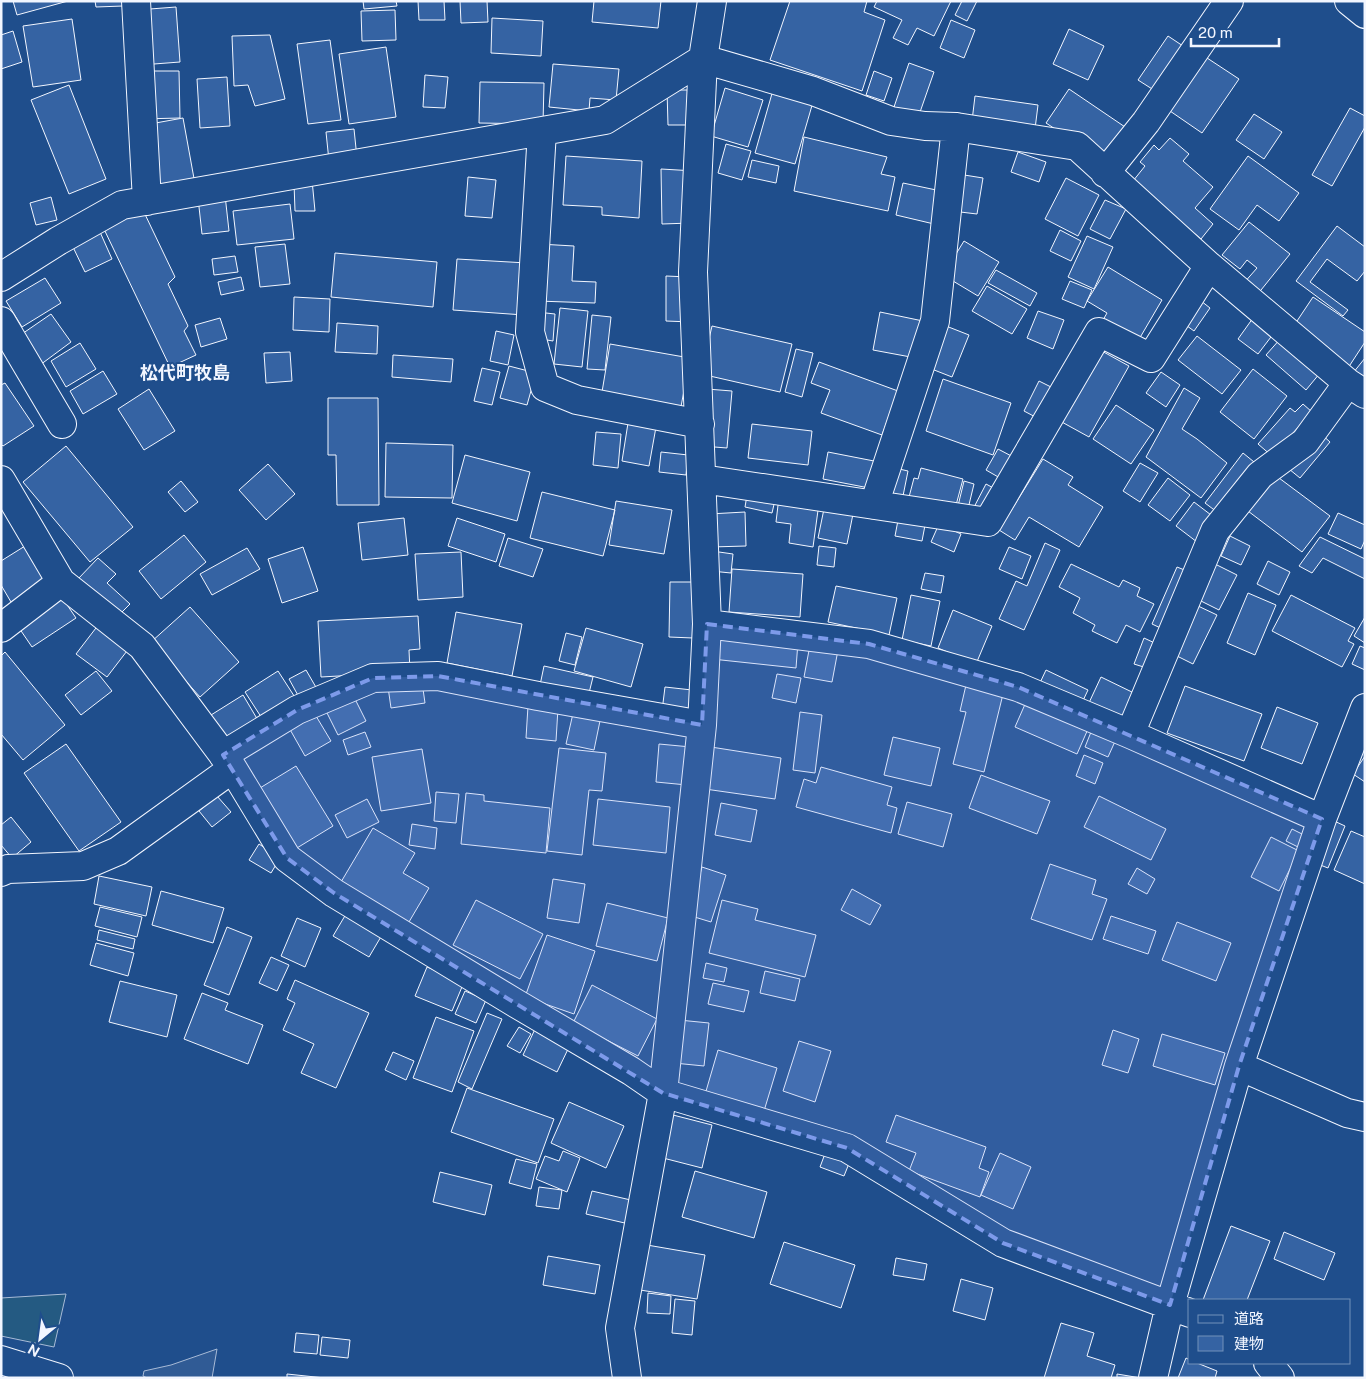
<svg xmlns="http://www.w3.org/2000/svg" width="1366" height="1379" font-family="'Public Sans','Noto Sans JP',sans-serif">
	<rect width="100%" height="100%" fill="#1f4e8c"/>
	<path fill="#245a82" stroke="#a8bbd7" d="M66 1294 54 1347 1 1336V1298Z"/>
	<path fill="#305b95" stroke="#a8bbd7" d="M217 1349 212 1378H147L143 1376 144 1371 171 1365Z"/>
	<path fill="#3563a3" stroke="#f2f6ff" d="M13 1H68L17 15Z
		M95 1H122L123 6 96 7Z
		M363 1H396L397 6 364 9Z
		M418 1H444L445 20H419Z
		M460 1H487L488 22 461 23Z
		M594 1H661L658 28 592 22Z
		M790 1H867L864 12 885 20 862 91 770 60Z
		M877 1H951L934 36 917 28 908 45 893 38 902 20 874 7Z
		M962 1H977L967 21 955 15Z
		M176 7 180 62 141 65 137 10Z
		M395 10 396 40 362 41 361 11Z
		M492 18 543 21 541 56 491 53Z
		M72 19 81 80 33 87 23 26Z
		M951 20 975 30 964 58 940 48Z
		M1069 29 1104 46 1088 80 1053 64Z
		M13 31 22 62 1 69V35Z
		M270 35 285 99 255 106 248 85 234 86 232 36Z
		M1168 36 1189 50 1160 94 1138 80Z
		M330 40 341 120 308 124 297 44Z
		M386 47 396 117 349 124 339 54Z
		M1201 54 1239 79 1202 133 1170 111Z
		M909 63 934 72 919 115 894 107Z
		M553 64 619 69 616 100 590 98 589 111 549 107Z
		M140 71H179L180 118 141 119Z
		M874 71 892 78 884 101 866 95Z
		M425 75 448 77 445 108 423 107Z
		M227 77 230 126 200 128 197 79Z
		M480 82 544 83 543 124 479 123Z
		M69 85 106 179 69 194 31 100Z
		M725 88 763 100 748 147 711 136Z
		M1069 89 1128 129 1106 162 1046 123Z
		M667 90H693L694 125H668Z
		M773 90 813 102 795 164 755 153Z
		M975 96 1038 105 1035 129 972 121Z
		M1350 108 1365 116V127L1332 186 1312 175Z
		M1254 114 1282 132 1264 159 1236 140Z
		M183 118 195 184 151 191 139 126Z
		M354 129 357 158 329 161 326 132Z
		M804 137 887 157 881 174 895 177 888 211 794 191Z
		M1170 138 1189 154 1183 161 1213 187 1195 208 1213 224 1201 239 1133 181 1145 166 1140 162 1154 145 1159 150Z
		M726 144 751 151 742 180 718 173Z
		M1018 152 1046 162 1039 182 1011 172Z
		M566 156 642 161 639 218 602 215V207L563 205Z
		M1248 156 1299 193 1279 221 1257 205 1239 230 1210 209Z
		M752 160 779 166 776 183 748 177Z
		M661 169 695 171 691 223 662 224Z
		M958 174 983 178 977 214 952 211Z
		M468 177 496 180 492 218 465 216Z
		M1066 178 1099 195 1078 236 1045 219Z
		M312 180 315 211H295L294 183Z
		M903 183 941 191 934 224 896 215Z
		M225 195 229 231 202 234 198 198Z
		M51 197 57 220 36 225 30 203Z
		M1105 200 1126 209 1110 239 1090 229Z
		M290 204 294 239 237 245 233 211Z
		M142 208 175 277 168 284 188 326 184 331 196 355 170 367 103 227Z
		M1249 222 1290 254 1257 295 1243 284 1257 268 1247 260 1240 269 1222 255Z
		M1337 226 1365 247V271L1357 281 1327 259 1310 282 1348 310 1343 316 1296 281Z
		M1060 230 1081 241 1071 261 1050 251Z
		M100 232 112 259 85 272 72 245Z
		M1087 236 1113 247 1094 289 1068 277Z
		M964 241 999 262 978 296 943 275Z
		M285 244 290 284 260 287 255 247Z
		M539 244 574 246 572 281 596 282 595 303 537 301Z
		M335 253 437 262 433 307 331 297Z
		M235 256 238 272 214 275 212 259Z
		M457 259 527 263 524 315 453 310Z
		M1108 267 1162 300 1138 341 1103 320 1107 313 1087 301Z
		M996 270 1037 293 1030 306 988 283Z
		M666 276 689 277 691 322 666 321Z
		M241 277 244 290 221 295 218 282Z
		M45 278 61 303 22 327 6 301Z
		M1070 281 1092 290 1084 308 1062 299Z
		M987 286 1027 309 1012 334 972 311Z
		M294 297 330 299 329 332 293 330Z
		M1196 297 1210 308 1194 331 1179 320Z
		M1313 297 1365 332V342L1348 368 1291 330Z
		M560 308 588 311 582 367 554 364Z
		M1038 311 1064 320 1053 349 1027 338Z
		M537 312 555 314 553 341 535 338Z
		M880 312 923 321 916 358 873 350Z
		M51 314 71 342 40 365 19 336Z
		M592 315 611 317 605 370 587 369Z
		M220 318 227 339 201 347 195 325Z
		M1253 318 1274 333 1258 354 1238 339Z
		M337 323 378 326 377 354 335 352Z
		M941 324 969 335 952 377 924 366Z
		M712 326 792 344 780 392 701 374Z
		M496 331 514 335 508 365 490 361Z
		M1197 336 1241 370 1222 394 1178 360Z
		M1281 338 1320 373 1306 390 1266 355Z
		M80 343 96 369 66 387 51 361Z
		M610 344 690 358 680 412 601 398Z
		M796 349 813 353 802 397 785 392Z
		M1100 350 1129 366 1089 437 1060 421Z
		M290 352 292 381 266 383 264 353Z
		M393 355 453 359 451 382 392 377Z
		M1365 358V380L1353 373Z
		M819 362 898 391 882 435 821 413 830 390 811 383Z
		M509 366 536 373 527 405 500 398Z
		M482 368 500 372 492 405 474 401Z
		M1253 369 1287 396 1254 439 1220 412Z
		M103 371 117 394 83 414 70 391Z
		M1161 372 1180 385 1166 407 1146 393Z
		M943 379 1011 403 993 455 926 431Z
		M1039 381 1059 391 1043 421 1024 411Z
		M5 383 34 426 3 446 1 444V385Z
		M1184 388 1200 398 1182 429 1197 439 1227 463 1201 498 1146 457Z
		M149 389 175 431 144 450 118 409Z
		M707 389 732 391 727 448 702 446Z
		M328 398H378L379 505H337L336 455H328Z
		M1303 404 1312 412 1272 456 1258 444 1290 408 1295 412Z
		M1116 405 1154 430 1131 464 1093 439Z
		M628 423 656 427 649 466 622 461Z
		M752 424 812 431 808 465 748 458Z
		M596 432 621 434 618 468 593 465Z
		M1320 433 1330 442 1300 478 1289 469Z
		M386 443 453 445 452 498 385 497Z
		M66 446 133 527 90 562 23 482Z
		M998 449 1019 460 1007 482 986 470Z
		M661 452 688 455 686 475 659 472Z
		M828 452 874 461 869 488 823 479Z
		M1243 453 1259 466 1221 515 1205 503Z
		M465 455 530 472 517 521 452 503Z
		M1043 459 1073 477 1068 485 1103 507 1079 547 1029 517 1015 540 999 530Z
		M1140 463 1158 473 1140 502 1123 491Z
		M268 464 295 494 266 520 239 490Z
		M895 468 908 471 903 496 890 493Z
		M921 468 963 479 955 509 909 497 914 478 918 479Z
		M1271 472 1330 516 1302 552 1244 508Z
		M1168 478 1190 495 1170 521 1148 505Z
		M181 481 198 502 185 512 168 492Z
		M964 481 974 484 967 513 957 510Z
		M986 484 999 491 984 518 972 511Z
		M748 489 776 496 772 513 745 507Z
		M542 492 615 510 603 556 530 538Z
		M779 497 819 503 813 547 789 543 791 524 776 522Z
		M616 501 672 510 664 554 609 545Z
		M1194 502 1215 518 1197 542 1176 526Z
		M825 504 854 509 847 544 818 538Z
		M745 512 746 546 711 547 709 514Z
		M1338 513 1365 525V540L1361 549 1328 534Z
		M899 515 926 520 922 541 895 536Z
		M404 518 408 555 362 560 358 523Z
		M457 518 505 534 496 562 448 546Z
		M939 524 961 534 954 552 931 542Z
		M184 535 206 562 161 599 139 571Z
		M1230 536 1250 546 1241 565 1221 556Z
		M1320 537 1365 559V579L1323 558 1312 573 1299 566Z
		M508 538 543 549 533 577 499 566Z
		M1045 543 1060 550 1024 630 999 619 1016 581 1027 586Z
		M25 546 46 581 11 602 1 585V561Z
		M819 546 836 548 834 567 817 565Z
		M303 547 318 591 282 603 268 559Z
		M1009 547 1031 556 1022 579 999 569Z
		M247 548 260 569 212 595 200 574Z
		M712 551 733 554 731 573 711 571Z
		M461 552 463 597 418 600 415 554Z
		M98 558 116 574 107 583 130 604 117 617 78 579Z
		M1268 561 1290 572 1279 595 1257 584Z
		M1071 564 1119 587 1123 580 1140 588 1137 596 1154 604 1140 632 1126 625 1117 643 1092 631 1095 625 1073 613 1080 598 1059 587Z
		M1215 564 1237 575 1219 610 1197 599Z
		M1177 567 1192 573 1167 631 1152 624Z
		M732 569 803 574 800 617 729 612Z
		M925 573 944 576 941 593 921 589Z
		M670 582H694L693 638 669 637Z
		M836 586 897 598 889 635 828 622Z
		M59 593 76 618 32 647 15 622Z
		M1248 593 1276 605 1255 655 1227 643Z
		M911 595 940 601 931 646 902 640Z
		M1291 595 1355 628 1348 641 1354 644 1342 667 1272 631Z
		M1196 605 1217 615 1193 664 1171 653Z
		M190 607 239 662 200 697 151 642Z
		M953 610 992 626 976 664 938 648Z
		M456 612 522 624 512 676 447 663Z
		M418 616 420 649 409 650 410 672 321 677 318 621Z
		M1365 617V643L1354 636Z
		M99 624 130 647 107 677 76 654Z
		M586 628 643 644 631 687 574 671Z
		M566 633 582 637 575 665 559 661Z
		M715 633 798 642 796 668 712 659Z
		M1144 638 1159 645 1150 669 1134 664Z
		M810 645 838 650 832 682 804 677Z
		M1360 646 1365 648V670L1352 664Z
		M5 652 65 725 23 760 1 734V656Z
		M544 666 593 677 587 701 539 690Z
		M306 670 317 689 300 699 289 679Z
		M1046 670 1088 690 1080 707 1038 687Z
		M96 671 112 691 81 715 65 695Z
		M278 671 298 702 265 723 245 692Z
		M777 674 801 678 796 703 772 698Z
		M1101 677 1136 694 1123 724 1087 707Z
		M422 682 425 703 391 708 388 687Z
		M966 685 1003 694 984 772 953 764 966 712 960 711Z
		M1185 686 1262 714 1244 761 1167 733Z
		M665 687 692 690 689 714 662 711Z
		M351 691 366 721 338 735 323 705Z
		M243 695 259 722 227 742 211 715Z
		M1026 702 1088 729 1077 754 1015 727Z
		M528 706 558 708 556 741 526 738Z
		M1277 707 1318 723 1302 764 1261 748Z
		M574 709 601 716 594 750 566 744Z
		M313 711 331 741 305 756 288 726Z
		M800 712 822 715 815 773 793 770Z
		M1093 727 1117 737 1108 757 1085 747Z
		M365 732 371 747 348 755 343 740Z
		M893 737 940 748 931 786 884 775Z
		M66 744 121 822 79 851 24 773Z
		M659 744 691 747 687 785 656 782Z
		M711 747 781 758 775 799 705 789Z
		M559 748 606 753 602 791 589 790 582 855 547 851Z
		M422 749 431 803 381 811 372 757Z
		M1084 755 1103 763 1095 784 1076 776Z
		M1365 756V782L1353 774Z
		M296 766 333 826 292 851 255 791Z
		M821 767 892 787 887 805 897 808 891 833 796 807 804 779 816 783Z
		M981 775 1050 801 1037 834 969 808Z
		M436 792 459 794 456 823 434 821Z
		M466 793 484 795V801L550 808 546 853 461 844Z
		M217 796 231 812 212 827 199 811Z
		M1099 796 1166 829 1151 860 1084 827Z
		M367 799 379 822 347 838 335 815Z
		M598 799 670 807 666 853 593 845Z
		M907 802 952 814 943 847 898 834Z
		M721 803 757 810 751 842 715 835Z
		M11 817 31 842 12 858 1 845V825Z
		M1332 820 1345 826 1328 868 1315 863Z
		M412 824 437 828 435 849 409 845Z
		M373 828 415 853 403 873 429 888 406 927 341 882Z
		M1292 829 1308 837 1302 849 1286 841Z
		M1351 831 1365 837V884L1334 870Z
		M1271 837 1299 851 1279 891 1251 877Z
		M259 844 280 858 271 873 249 860Z
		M1050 864 1096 880 1092 894 1107 899 1092 940 1031 919Z
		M702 867 726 875 711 922 688 915Z
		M1137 868 1155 879 1147 894 1128 884Z
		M99 876 152 887 146 916 94 904Z
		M553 879 585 884 579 923 547 918Z
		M852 889 881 905 870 925 841 910Z
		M161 891 224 908 213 943 152 925Z
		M476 900 543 934 520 979 453 945Z
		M722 900 758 909 755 920 816 935 805 977 709 953Z
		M607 903 668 918 657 961 596 946Z
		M100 907 142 917 137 937 95 926Z
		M346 914 382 935 369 957 333 936Z
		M1111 916 1156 931 1148 954 1103 939Z
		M297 918 321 928 305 967 281 956Z
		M1177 922 1231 943 1216 981 1162 960Z
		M227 927 252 937 229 995 204 985Z
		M99 930 135 939 133 949 97 940Z
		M547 935 595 951 574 1014 525 997Z
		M96 943 134 953 128 976 90 965Z
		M271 957 289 965 277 991 259 983Z
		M706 963 727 968 724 982 703 978Z
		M427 967 464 982 452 1011 415 996Z
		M765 971 800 979 795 1001 760 993Z
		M295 980 369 1013 336 1088 301 1073 314 1044 283 1030 295 1003 287 999Z
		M120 981 177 995 167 1037 109 1022Z
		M713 983 749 991 744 1012 708 1004Z
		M592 985 657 1019 638 1056 573 1023Z
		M465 991 486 1000 476 1023 455 1014Z
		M202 993 228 1003 225 1010 263 1025 248 1064 184 1039Z
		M487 1013 502 1019 472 1089 458 1082Z
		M436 1017 474 1031 452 1092 413 1078Z
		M679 1020 709 1023 704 1066 674 1063Z
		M519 1027 531 1034 520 1053 507 1046Z
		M535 1029 570 1045 557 1072 523 1055Z
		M1113 1030 1139 1039 1128 1073 1102 1065Z
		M1162 1034 1225 1053 1215 1085 1153 1066Z
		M799 1041 831 1051 815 1102 783 1091Z
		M718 1050 777 1068 764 1111 704 1098Z
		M393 1052 414 1061 406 1080 385 1070Z
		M467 1088 554 1119 538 1163 451 1132Z
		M569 1102 624 1126 606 1168 551 1143Z
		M673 1115 712 1125 702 1168 663 1158Z
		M896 1115 986 1147 979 1168 989 1172 980 1197 909 1171 916 1153 886 1142Z
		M563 1151 580 1158 567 1192 536 1179 545 1156 559 1161Z
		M826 1151 850 1161 844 1176 820 1167Z
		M1000 1153 1031 1167 1013 1209 981 1195Z
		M516 1159 537 1164 531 1189 509 1183Z
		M695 1171 767 1192 754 1238 682 1217Z
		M440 1172 492 1185 485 1215 433 1202Z
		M539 1187 562 1190 559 1209 536 1206Z
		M592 1191 635 1201 629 1224 586 1214Z
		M1231 1226 1270 1241 1247 1300H1203Z
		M1284 1232 1335 1253 1324 1280 1274 1259Z
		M784 1242 855 1265 841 1308 770 1284Z
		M647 1245 705 1255 697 1299 640 1290Z
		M548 1256 600 1265 595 1294 543 1285Z
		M896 1258 927 1264 924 1280 893 1275Z
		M961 1279 993 1288 985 1320 953 1311Z
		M648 1293 671 1296 670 1314 647 1313Z
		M675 1299 695 1301 692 1335 672 1333Z
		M1061 1323 1094 1333 1087 1356 1115 1365 1111 1378H1044Z
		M296 1333 319 1335 317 1354 294 1352Z
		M322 1337 350 1340 348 1358 320 1355Z
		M1186 1358 1190 1360V1363H1197L1217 1371 1215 1378H1178Z
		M287 1374 325 1378H287Z
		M1117 1374 1141 1378H1117Z"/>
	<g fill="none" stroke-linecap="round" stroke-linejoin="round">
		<g stroke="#f2f6ff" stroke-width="30">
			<path id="minor" d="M136 1 147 201
				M1349 1 1365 14
				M542 131 530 332 545 387 577 400 700 424
				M1105 173 1146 122 1229 1
				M1 277 58 241 122 205 605 120 703 59 813 91 891 121 925 126 956 127 1077 146 1209 266 1348 383 1365 394
				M1 321 62 424
				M702 479 988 522 1099 332 1151 358 1209 266
				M1 480 61 582 142 646 230 764 287 858 334 893 517 1004 631 1071 663 1093 847 1148 1003 1243 1190 1313
				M874 505 935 321 956 127
				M707 624 869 644 1018 687 1130 734 1322 819
				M1 628 61 582
				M1130 734 1215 531 1260 475 1305 442 1348 383
				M223 755 297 710 373 678 438 676 538 696 702 725
				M1 872 8 869 83 866 118 851 232 769
				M1239 1066 1347 1113 1365 1117
				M1268 1363 1280 1378
				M627 1378 620 1328 663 1093 702 725 707 624 693 272 703 59 712 1
				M1153 1378 1170 1305 1239 1066 1322 819 1365 708"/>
		</g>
		<g stroke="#f2f6ff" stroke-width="30">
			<path id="highway" d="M1 1360 59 1378"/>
		</g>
		<use href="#minor" stroke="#1f4e8c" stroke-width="28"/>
		<use href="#highway" stroke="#1f4e8c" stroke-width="28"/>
	</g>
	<path fill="#7d9aea" fill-opacity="0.2" stroke="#7d9aea" stroke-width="4" stroke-dasharray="10 6" stroke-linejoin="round" d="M707 624 869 644 1018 687 1322 819 1239 1066 1170 1305 1003 1243 847 1148 663 1093 334 893 287 858 223 755 297 710 373 678 438 676 702 725Z"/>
	<g text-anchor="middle" stroke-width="4" stroke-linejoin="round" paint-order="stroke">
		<g font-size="18" font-weight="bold" fill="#f2f6ff" stroke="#1f4e8c">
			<text x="185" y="379">松代町牧島</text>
		</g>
	</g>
	<rect width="1366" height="1379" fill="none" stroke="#f2f6ff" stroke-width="5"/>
	<rect x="1188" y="1299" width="162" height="65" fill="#1f4e8c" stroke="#7391ba"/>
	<rect x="1198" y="1315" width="25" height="8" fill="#1f4e8c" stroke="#7391ba"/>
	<text x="1234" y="1324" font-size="15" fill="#f2f6ff">道路</text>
	<rect x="1198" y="1336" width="25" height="15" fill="#3563a3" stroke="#7391ba"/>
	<text x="1234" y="1349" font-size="15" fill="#f2f6ff">建物</text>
	<g transform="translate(40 1339) rotate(209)" stroke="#1f4e8c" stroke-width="4" paint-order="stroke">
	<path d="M0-4L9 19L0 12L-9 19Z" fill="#f2f6ff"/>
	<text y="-8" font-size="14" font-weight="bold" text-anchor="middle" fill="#f2f6ff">N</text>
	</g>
	<path d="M1191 38v8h88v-8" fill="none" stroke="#f2f6ff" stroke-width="2.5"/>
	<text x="1198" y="38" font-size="15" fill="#f2f6ff" stroke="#1f4e8c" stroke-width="4" paint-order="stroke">20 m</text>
</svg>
